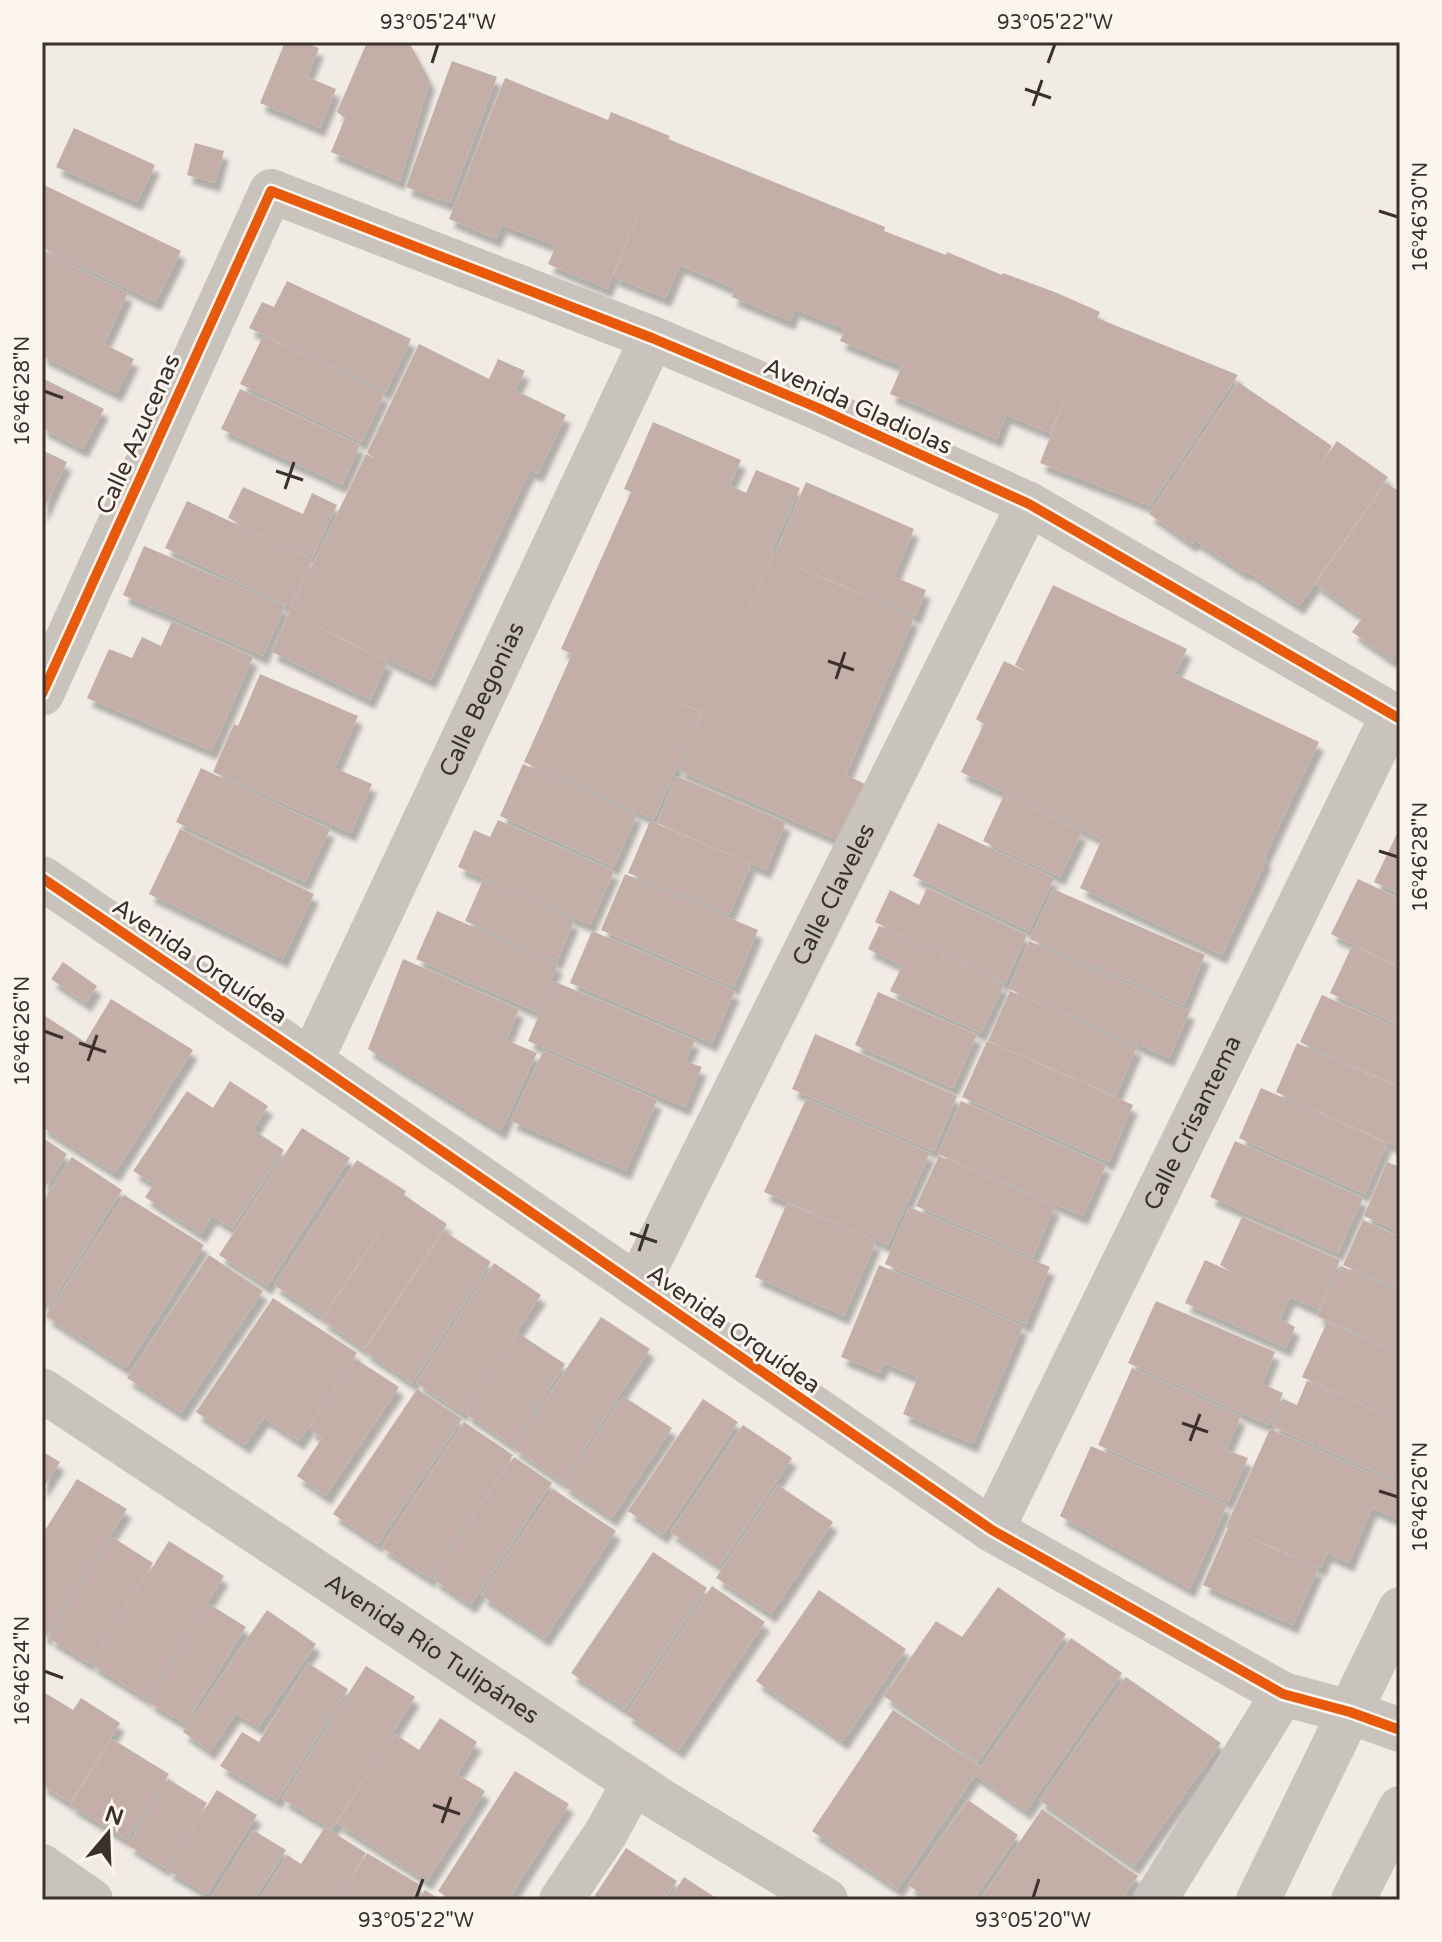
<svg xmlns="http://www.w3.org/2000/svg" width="1442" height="1942" font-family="'Varela Round',sans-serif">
	<defs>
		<filter id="shadow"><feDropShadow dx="5" dy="9" stdDeviation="2" flood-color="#0004"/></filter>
	</defs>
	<rect width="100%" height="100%" fill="#f0ebe5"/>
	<path fill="#c3afa7" filter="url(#shadow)" d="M285 42H303L319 48 307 77 336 89 320 128 260 103Z
		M367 42H409L430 81 400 181 331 152 345 118 337 112Z
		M452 61 497 77 450 203 406 187Z
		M505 78 608 120 611 112 670 136 668 139 885 227 884 231 946 255 947 252 1002 275 1003 273 1057 293 1100 312 1097 318 1238 375 1150 506 1040 463 1066 396 1050 433 1006 415 997 439 890 394 902 366 840 341 845 329 795 309 790 321 732 297 735 289 680 265 666 298 613 277 650 184 607 289 548 264 556 246 502 225 496 239 449 219Z
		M74 128 155 165 137 202 56 167Z
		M195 143 224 151 215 183 187 175Z
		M42 184 181 251 156 302 42 248Z
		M42 250 128 293 104 344 134 359 117 393 42 356Z
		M287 281 411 339 386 392 249 328 262 302 274 307Z
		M263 336 384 394 362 442 240 384Z
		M419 344 489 379 498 359 525 371 515 390 566 415 538 474 530 470 431 680 308 622 388 662 370 700 272 652 289 613 366 454 374 458 367 453Z
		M42 378 104 409 83 449 42 428Z
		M1238 382 1332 446 1316 471 1337 441 1388 477 1299 606 1247 571 1245 573 1194 540 1192 544 1149 514Z
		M240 389 360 445 342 485 221 429Z
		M653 422 741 460 730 485 746 493 756 470 800 488 771 553 773 554 749 608 751 609 806 482 914 529 894 577 926 590 916 616 779 559 914 618 846 775 865 784 840 841 678 770 703 712 639 684 701 712 654 819 524 762 572 654 561 649 631 492 624 489Z
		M42 450 67 462 42 514Z
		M1386 483 1400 492V655L1396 652 1392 660 1352 632 1363 617 1315 584Z
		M243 487 303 514 312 493 337 505 312 558 228 518Z
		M187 501 312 560 290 607 165 548Z
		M144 546 285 606 263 656 123 595Z
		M1053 585 1187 649 1175 674 1319 742 1264 858 1267 859 1222 955 1080 888 1102 839 961 772 984 724 976 719 1004 661 1035 676 1015 665Z
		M172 621 253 657 212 751 87 698 109 649 132 658 142 637 161 646Z
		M260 674 358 716 335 768 372 784 351 833 213 772 234 724 238 726Z
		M523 764 637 814 614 867 500 816Z
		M201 768 330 829 305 882 176 822Z
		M676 776 786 822 766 870 657 823Z
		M1004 795 1082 832 1060 877 983 841Z
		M498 820 614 871 590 925 458 867 474 830 490 837Z
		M650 821 751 864 729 915 628 873Z
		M938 823 1054 878 1029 931 913 876Z
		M1400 827V894L1374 882Z
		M180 829 314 894 283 959 149 894Z
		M625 874 758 930 734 987 601 930Z
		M1358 879 1400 899V967L1331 934Z
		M483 880 574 921 557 961 465 921Z
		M927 888 1027 935 1005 983 875 922 890 890 919 905Z
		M1053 889 1205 955 1184 1005 1030 939Z
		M437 911 558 964 537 1012 416 959Z
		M879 926 1004 985 981 1033 890 991 902 966 868 949Z
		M592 931 735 991 712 1043 570 983Z
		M1029 941 1190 1011 1169 1058 1009 989Z
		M1352 946 1400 968V1026L1330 993Z
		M403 959 519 1009 506 1040 537 1053 501 1131 368 1049Z
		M63 962 97 986 86 1003 51 979Z
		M553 981 695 1040 685 1061 702 1067 685 1107 528 1041Z
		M1010 991 1137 1047 1116 1096 988 1041Z
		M878 992 977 1035 953 1088 855 1045Z
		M1322 995 1400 1029V1087L1300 1042Z
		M111 999 193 1050 115 1173 42 1127V1014L85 1042Z
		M815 1034 957 1096 934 1151 792 1089Z
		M987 1041 1133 1105 1109 1162 962 1097Z
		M1297 1043 1400 1088V1148L1276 1092Z
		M543 1051 657 1100 626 1171 511 1121Z
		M230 1081 268 1106 253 1130 284 1150 232 1228 212 1216 201 1234 145 1197 154 1184 133 1171 187 1091 213 1108Z
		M1261 1088 1387 1143 1365 1194 1239 1138Z
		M806 1099 930 1153 888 1245 764 1192Z
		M961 1101 1106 1165 1083 1216 938 1154Z
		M302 1128 350 1158 267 1286 219 1255Z
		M42 1137 67 1154 42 1192Z
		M1235 1141 1363 1198 1338 1253 1210 1197Z
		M939 1156 1055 1206 1033 1257 916 1206Z
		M72 1157 122 1190 45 1312 42 1311V1203Z
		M357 1160 406 1191 404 1195 447 1224 364 1349 322 1320 400 1202 322 1317 274 1285Z
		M1387 1162 1400 1167V1232L1364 1216Z
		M124 1195 204 1245 126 1368 46 1316Z
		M787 1203 876 1242 844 1316 755 1277Z
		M909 1207 1050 1267 1026 1324 885 1264Z
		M1242 1217 1340 1260 1319 1310 1290 1297 1280 1319 1295 1327 1286 1348 1185 1303 1205 1260 1238 1275 1220 1265Z
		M1363 1220 1400 1237V1290L1343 1265Z
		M444 1231 491 1262 412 1383 364 1351Z
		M209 1255 263 1291 181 1413 127 1378Z
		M494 1263 541 1295 462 1413 416 1383Z
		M879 1265 1023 1326 973 1444 903 1414 918 1377 884 1363 880 1373 841 1357Z
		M1341 1266 1400 1292V1352L1317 1316Z
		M273 1298 357 1353 299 1441 264 1418 245 1445 196 1412Z
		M1156 1301 1275 1352 1262 1384 1283 1393 1269 1425 1128 1363Z
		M601 1317 650 1349 562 1482 513 1448Z
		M1327 1322 1400 1354V1420L1302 1377Z
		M518 1333 565 1364 512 1445 465 1413Z
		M356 1359 399 1387 326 1496 297 1476 322 1438 309 1429Z
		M1132 1368 1241 1416 1226 1450 1248 1458 1228 1502 1098 1445Z
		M1307 1381 1400 1422V1483L1272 1426 1283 1399 1297 1405Z
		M417 1389 462 1419 378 1544 333 1514Z
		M623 1396 672 1428 612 1518 563 1485Z
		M703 1399 738 1422 663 1535 628 1511Z
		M464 1422 513 1455 430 1579 381 1547Z
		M743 1425 792 1458 720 1566 670 1532Z
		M1270 1429 1400 1486V1520L1372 1508 1349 1563 1327 1553 1321 1568 1238 1532 1318 1569 1293 1625 1203 1585 1228 1528 1226 1527Z
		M1091 1446 1227 1505 1190 1589 1060 1516Z
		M42 1451 60 1462 42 1490Z
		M514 1457 552 1483 471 1605 433 1579Z
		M77 1479 127 1509 46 1637 42 1634V1535Z
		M778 1485 833 1522 771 1614 716 1578Z
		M553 1489 616 1531 545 1638 481 1595Z
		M112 1537 153 1563 89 1663 49 1638Z
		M169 1541 224 1576 147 1699 91 1664Z
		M653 1552 707 1588 625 1709 571 1673Z
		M712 1586 765 1622 679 1750 626 1714Z
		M998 1587 1066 1634 978 1762 884 1696 936 1621 962 1637Z
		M819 1590 906 1649 843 1741 756 1681Z
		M209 1604 246 1627 185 1724 148 1702Z
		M267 1610 316 1644 258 1727 236 1713 210 1751 183 1732Z
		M1071 1638 1122 1673 1026 1811 975 1775 898 1889 812 1831 893 1710 981 1767Z
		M308 1663 348 1689 277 1800 220 1766 242 1732 259 1742Z
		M366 1666 415 1697 332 1829 282 1799Z
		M1126 1677 1221 1743 1134 1866 1039 1800Z
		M42 1691 73 1710 81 1698 120 1723 70 1803 42 1785Z
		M440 1718 477 1742 457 1774 485 1791 427 1881 337 1823 395 1734 419 1750Z
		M112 1739 169 1774 127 1840 70 1805Z
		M515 1771 569 1804 508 1900H451L438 1891Z
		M168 1779 207 1803 165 1868 128 1845Z
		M217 1790 257 1815 207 1894 167 1870Z
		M968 1800 1018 1835 973 1900H930L908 1885Z
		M1042 1809 1138 1876 1121 1900H980Z
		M325 1827 366 1853 336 1900H259L287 1855 301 1864Z
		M253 1830 286 1850 254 1900H210Z
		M626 1848 677 1881 664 1900H592Z
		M367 1853 420 1885 411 1900H339Z
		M684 1877 719 1900H669Z
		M425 1890 441 1900H419Z"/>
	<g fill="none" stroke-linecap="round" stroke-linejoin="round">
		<g stroke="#c9c3be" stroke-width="44">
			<path d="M42 694 271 191 652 338 818 408 1029 504 1400 719"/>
			<path d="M42 878 311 1061 992 1530 1283 1694 1350 1712 1400 1730"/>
			<path id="s1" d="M311 1061 652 338"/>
			<path id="s2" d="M637 1286 1029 504"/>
			<path id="s3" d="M42 1390 662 1801 826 1900"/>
			<path id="s4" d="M992 1530 1393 714"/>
			<path d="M42 1866 91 1900"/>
			<path d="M561 1900 606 1833 634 1782"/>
			<path d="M1155 1900 1283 1694"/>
			<path d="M1258 1900 1400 1609"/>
			<path d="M1353 1900 1400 1808"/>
		</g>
		<g stroke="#fbf5ee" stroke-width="15">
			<path id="cycleway" d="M42 694 271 191 652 338 818 408 1029 504 1400 719
				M42 878 311 1061 992 1530 1283 1694 1350 1712 1400 1730"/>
		</g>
		<use href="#cycleway" stroke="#e8590c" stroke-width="10"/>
	</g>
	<path fill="none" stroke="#3b302b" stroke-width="3" d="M432 63 438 44M1048 63 1055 44M1025 89 1051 98M1033 106 1042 80M1379 211 1398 217M44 391 63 398M276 471 303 480M285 489 294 462M828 661 854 670M836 679 845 652M1379 851 1398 857M44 1031 63 1038M79 1043 106 1052M88 1061 97 1035M630 1233 657 1242M639 1251 648 1224M1182 1423 1208 1432M1190 1441 1200 1414M1379 1491 1398 1497M44 1671 63 1678M433 1805 460 1814M442 1823 451 1797M416 1898 423 1879M1033 1898 1039 1879"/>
	<g text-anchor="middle" stroke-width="6" stroke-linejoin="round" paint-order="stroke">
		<g font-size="24" fill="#3b302b" stroke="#fbf5ee">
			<text transform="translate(858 406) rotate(24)" y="8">Avenida Gladiolas</text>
			<text transform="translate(138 434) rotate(-66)" y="8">Calle Azucenas</text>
			<text dy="8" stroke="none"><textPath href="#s1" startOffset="400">Calle Begonias</textPath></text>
			<text dy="8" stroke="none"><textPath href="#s2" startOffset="438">Calle Claveles</textPath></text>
			<text transform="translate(200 961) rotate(34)" y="8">Avenida Orquídea</text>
			<text dy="8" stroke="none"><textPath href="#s4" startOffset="454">Calle Crisantema</textPath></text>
			<text transform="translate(734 1329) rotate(35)" y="8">Avenida Orquídea</text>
			<text dy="8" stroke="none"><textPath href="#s3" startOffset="468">Avenida Río Tulipánes</textPath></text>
		</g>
	</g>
	<rect width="1442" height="1942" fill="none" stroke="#fbf5ee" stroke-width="88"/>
	<g transform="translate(108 1834) rotate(19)" stroke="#fbf5ee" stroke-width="6" paint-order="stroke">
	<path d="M0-6L14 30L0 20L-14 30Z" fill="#3b302b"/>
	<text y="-12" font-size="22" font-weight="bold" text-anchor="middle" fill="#3b302b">N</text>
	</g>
	<rect x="44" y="44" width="1354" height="1854" fill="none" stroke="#3b302b" stroke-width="3"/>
	<g font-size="20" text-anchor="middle" fill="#3b302b">
		<text x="438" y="29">93°05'24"W</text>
		<text x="1055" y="29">93°05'22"W</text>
		<text transform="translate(1420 217) rotate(-90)" y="7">16°46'30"N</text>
		<text transform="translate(22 391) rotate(-90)" y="7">16°46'28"N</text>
		<text transform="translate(1420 857) rotate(-90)" y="7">16°46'28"N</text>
		<text transform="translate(22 1031) rotate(-90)" y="7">16°46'26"N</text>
		<text transform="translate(1420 1497) rotate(-90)" y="7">16°46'26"N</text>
		<text transform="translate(22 1671) rotate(-90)" y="7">16°46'24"N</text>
		<text x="416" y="1927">93°05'22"W</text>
		<text x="1033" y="1927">93°05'20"W</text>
	</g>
</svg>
